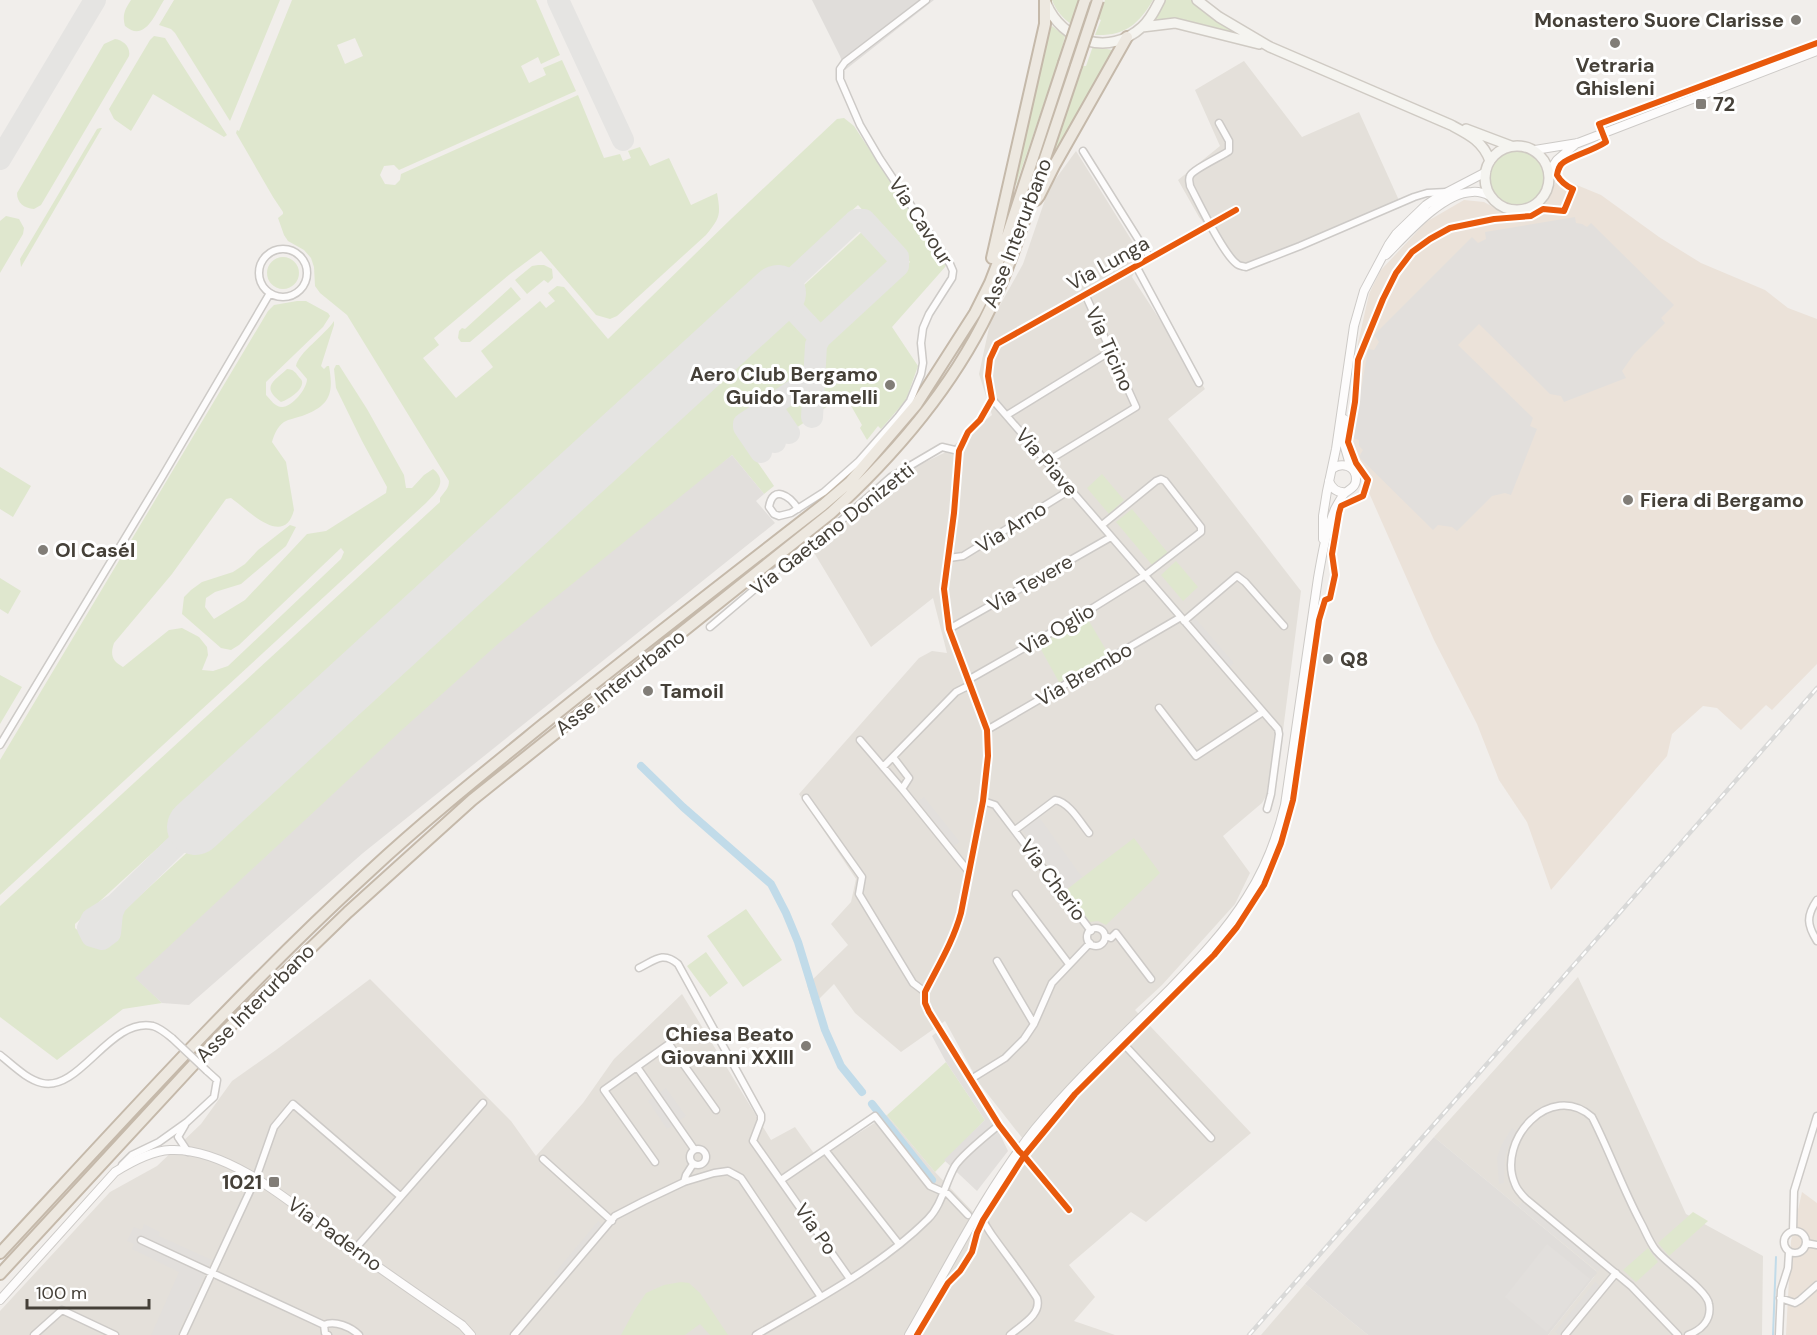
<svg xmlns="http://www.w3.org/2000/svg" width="1817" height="1335" font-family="'DM Sans',sans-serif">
	<rect width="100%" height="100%" fill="#f1eeeb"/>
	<path fill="#e4e0da" d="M1244 61 1302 137 1359 112 1402 207 1241 270 1199 217 1178 180 1220 146 1195 90Z
		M1076 151 1142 257 1132 277 1205 389 1168 419 1301 591 1277 777 1262 803 1223 836 1250 873 1235 904 1162 985 1135 1010 1251 1133 1146 1222 1131 1212 1069 1265 1095 1297 1074 1321 1115 1335H0V1311L110 1192 157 1166 201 1124 232 1081 276 1050 370 979 511 1121 536 1156 583 1103 614 1059 682 994 771 1140 795 1127 818 1159 887 1115 935 1172 973 1212 1023 1139 979 1083 945 1021 901 1052 855 1013 834 984 813 1005 807 985 848 945 831 924 851 902 856 879 799 794 919 658 932 651 947 653 933 598 871 647 813 551 831 536 892 478 944 453 992 415 979 374 990 323 1023 264 1049 188Z
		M1578 977 1686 1214 1763 1256 1762 1335H1548L1594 1277 1596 1271 1434 1137Z
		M1305 1284 1368 1335H1261Z"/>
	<path fill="#ebe2d9" d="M1560 174 1567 181 1601 195 1659 237 1701 263 1765 290 1788 308 1817 319V664L1772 710 1766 705 1741 730 1717 708 1703 706 1672 734 1667 756 1551 890 1527 822 1499 780 1477 724 1434 640 1347 443 1358 343 1369 294 1380 271 1426 222 1464 200 1484 202 1504 213 1520 219 1533 216 1545 203Z
		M1802 1192 1817 1203V1335H1786L1791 1241Z"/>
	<path fill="#e0ddda" d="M812 0H934L845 70 840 56Z
		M1434 1137 1596 1271 1597 1273 1548 1335H1368L1305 1284Z"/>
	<path fill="#dfe7ce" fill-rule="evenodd" d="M131 0H164C155 14 145 43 125 26 122 15 125 9 131 0Z
		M174 0H280L230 121 175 33 171 29 159 25Z
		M292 0H536L560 55 541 64 538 57 521 66 529 83 546 75 543 68 562 60 576 91 399 170 394 165 384 166 380 175 385 184 395 185 400 180 401 174 578 95 604 158 620 154 623 161 631 158 628 151 640 147 650 166 669 158 691 205 717 193C721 215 720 218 706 235L617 316 610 319 596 315 541 251 510 274 434 338 439 345 423 358 456 398 493 367 481 351 540 301 546 308 555 301 548 293 557 286 564 287 608 339 732 218 837 119 844 118 854 126 946 266 892 327 918 366 906 400 881 429 878 426 867 440 860 428 862 425 850 404 844 406 837 400 816 414 818 356 822 344 910 262 858 205 75 924V928L94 945 104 947 116 941 120 931 117 918 120 914 782 307C789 309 792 314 797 319 815 340 810 348 809 374L736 424 757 454 754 457 774 486 764 494 732 455 136 978 162 1003 123 1009 57 1060 0 1017V906L440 502V498C444 492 449 489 449 481L347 315 320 293 315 286 314 267 311 258 304 250 288 241 284 235 278 218 283 214V212L273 197 236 133 237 130 239 131ZM355 38 363 56 345 64 337 45Z
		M1052 0H1080L1072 25C1063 18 1056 11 1052 0Z
		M1105 0H1153C1138 25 1125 36 1095 35L1101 20 1098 19Z
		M1165 0H1193L1229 27 1232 32 1180 21 1154 20V17L1160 10Z
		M1052 26 1065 36 1061 53 1016 185 1013 183 1036 86 1047 33 1050 28Z
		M154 36 165 38 227 135 224 137 153 94 131 131 114 119 109 109 150 40Z
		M115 39C123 40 131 47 129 56L41 205 34 209C24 208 17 203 17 193L104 44Z
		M1093 46 1112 50V55L1049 164 1083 66H1086Z
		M100 128H102L21 267 20 259 97 129Z
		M1490 178a27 27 0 1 1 54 0a27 27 0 1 1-54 0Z
		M6 216 19 219 24 228 23 234 0 273V221Z
		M864 230 869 231 892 258 893 263 828 323C811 329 801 310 790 298Z
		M267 273a16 16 0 1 1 32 0a16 16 0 1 1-32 0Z
		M538 265H544L552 269 553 278 548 283 544 280 527 294 515 280 532 266Z
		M511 287 521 299 470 342H461L458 338 459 331 462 328 465 329Z
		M297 301H306L328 313 330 316 323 327 266 382V395C271 400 275 407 282 407 292 407 307 389 307 379L296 366C298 353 325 335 334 321V325L321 366 324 369 327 366H329C334 394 330 406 302 416 296 418 289 419 284 422 277 427 274 435 272 442L286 462 294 510C284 549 247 509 231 498L226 499 172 574 114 643C110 655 112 661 123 667L169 630 182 628 199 637 207 647 208 655 202 670 213 671 228 666 341 559 344 552 341 548 239 645 231 650 221 648 182 614 184 597 191 590 202 582 233 572 245 564 258 550 290 525 296 527 286 546 241 584 215 592 206 598 205 607 214 619 245 600 307 534 326 531 386 493 387 487 362 441 336 388 334 369 336 365H339L367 409 404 475 406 488H412L424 475 433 469C448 481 437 492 426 503L0 895V760L268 311 274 305Z
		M287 369C293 370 291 369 296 373 297 375 302 380 302 381 304 390 288 400 281 402 261 387 273 382 287 369Z
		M809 385 808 420 793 430 780 412 781 403Z
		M0 467 31 486 13 517 0 509Z
		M1102 474 1124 500 1109 514 1087 488Z
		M1132 509 1168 553 1153 566 1116 522Z
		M1176 561 1198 587 1183 601 1161 575Z
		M0 578 21 591 8 614 0 609Z
		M1086 616 1109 655 1060 684 1038 644Z
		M0 675 22 687 0 724Z
		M1134 838 1160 873 1106 925 1098 921 1090 922 1066 890Z
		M746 909 782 960 743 987 707 936Z
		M706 952 728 983 710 997 687 966Z
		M946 1062 985 1120 935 1172 887 1115Z
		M1693 1212 1708 1221 1669 1256 1658 1243Z
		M1648 1248 1658 1262 1636 1282 1623 1270Z
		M681 1282 689 1283 700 1293 728 1335H710L700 1324 685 1335H621L634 1311 646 1293 664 1285Z"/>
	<path fill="#e2dfdc" d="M1575 217 1576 223 1582 224 1587 227 1591 223 1674 305 1661 318 1665 323 1634 354 1622 371 1626 378 1564 402 1561 396 1550 394 1479 324 1458 345 1533 418 1530 426 1537 429 1511 495 1505 493 1492 496 1457 531 1452 527 1438 525 1433 530 1359 457 1363 450 1359 446V440L1353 438 1368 349 1374 350 1379 342 1374 335 1472 237 1478 243 1486 239 1485 232Z
		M732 455 764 494 756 501 775 523 363 853 189 1005 162 1003 135 978 404 728 499 643Z
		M1195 618 1234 663 1229 667 1189 623Z
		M924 797 960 842 954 846 918 801Z
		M1039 817 1082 877 1066 890 1022 830Z
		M937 1032 991 1116 1008 1151 977 1191 944 1160 985 1120 946 1062 932 1036Z
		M666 1088 686 1116 667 1129 648 1101Z
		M1512 1128 1518 1132 1509 1145 1505 1157 1504 1183 1499 1184 1497 1158 1502 1144Z
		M1522 1202 1602 1266 1598 1271 1518 1206Z
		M598 1221 603 1225 558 1277 554 1274Z
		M144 1224 160 1232 159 1236 212 1260 177 1335H151L179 1272 132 1249 134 1244 127 1241 134 1227 142 1230Z
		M1547 1244 1590 1279 1547 1332 1505 1297Z
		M1595 1282 1600 1286 1561 1335H1559L1555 1332Z"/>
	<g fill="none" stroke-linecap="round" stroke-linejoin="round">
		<path stroke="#c1dbe9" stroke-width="2" d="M1773 1335 1776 1257"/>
		<path stroke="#c1dbe9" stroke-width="8" d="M641 766 683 807 771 884 786 913 798 942 825 1030 841 1066 862 1092
			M872 1104 932 1180"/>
		<path stroke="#e5e4e2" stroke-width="22" d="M558 0 623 140
			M0 159 95 0
			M772 405V408L789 433
			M758 414V417L775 442
			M812 417 816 345 820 338 898 266V257L864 220H856L778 293 820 338
			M761 452 744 427V424L814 377
			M116 904 112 913 110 933 102 939 92 936 88 928 92 919 116 904 195 827"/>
		<path stroke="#e5e4e2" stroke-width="56" d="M195 827 778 293"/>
		<g stroke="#cdcac7" stroke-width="9">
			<path id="minor" d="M1219 123 1229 141V151C1222 156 1192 170 1190 176 1188 179 1190 183 1190 186 1199 203 1223 254 1237 264 1239 266 1243 266 1246 267L1300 246 1414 197 1427 193 1447 192
				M1083 151 1150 258
				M259 273a24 24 0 1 1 48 0a24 24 0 1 1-48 0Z
				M1136 266 1199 383
				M992 399 1278 729 1279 734 1271 794 1267 809
				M1007 415 1111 351
				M1046 462 1136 407 1085 294
				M798 509C790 496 773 484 769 507L774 514 779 516 791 513 824 492 859 461 898 417 910 401 921 374 923 363 921 343 923 328 929 314 952 278 953 271 950 264 880 159 860 125 840 79V69L845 62 926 0
				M949 558 963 556 1070 490
				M1184 621 1237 576 1245 582 1284 626
				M710 627 802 549 819 540 891 477 942 447 959 451
				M949 629 1111 537
				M968 680 1075 619 1144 576 1201 532V527L1165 481 1161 479 1156 481 1102 525
				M1159 708 1196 756 1263 712
				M987 730 1181 617
				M860 740 902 789 969 872
				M0 745 162 477 270 293
				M893 757 909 778 902 789
				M883 767 956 692 970 685
				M806 798 862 877 859 894 913 983 925 992
				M983 801 995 805 1091 931
				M1015 830 1055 800C1069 802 1080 822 1089 833
				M1016 894 1069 964
				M1817 900C1806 916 1807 925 1817 941
				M1087 937a9 9 0 1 1 18 0a9 9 0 1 1-18 0Z
				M1105 936 1111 938 1116 933 1151 979
				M997 961 1034 1024
				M639 968C655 960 663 951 678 964L761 1115V1120L753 1141 850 1279
				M1120 1040 1211 1138
				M0 1055C13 1065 26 1079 42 1083 80 1092 110 1017 153 1026 160 1028 167 1034 172 1038
				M637 1067 694 1149
				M971 1079 1005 1058 1024 1039 1034 1024 1052 983 1090 943
				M185 1125 178 1137 188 1152
				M690 1157a8 8 0 1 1 16 0a8 8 0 1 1-16 0Z
				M825 1150 899 1244
				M543 1159 612 1221
				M655 1162 604 1090 669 1044 716 1110
				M122 1165 132 1155 159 1142 187 1122 214 1097 217 1080 207 1071
				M781 1180 875 1116 930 1186 948 1194 968 1215
				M684 1182 686 1175 693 1164
				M1069 1210 1024 1156 1019 1151 999 1125 929 1012 925 1003V992C938 966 953 942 961 913L983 801 988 756 987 730 949 629 944 589 954 513 959 451 968 432 980 420 992 399 988 376 990 359 997 344 1236 210
				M978 1215C984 1221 987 1228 992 1235 1007 1256 1023 1276 1037 1298 1042 1315 1021 1325 1010 1335
				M1784 1242a11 11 0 1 1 22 0a11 11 0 1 1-22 0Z
				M1793 1231 1794 1191 1817 1116
				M141 1240 324 1325C335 1320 351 1327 359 1335
				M1806 1243 1817 1245
				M354 1250 483 1103
				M1780 1298 1795 1303 1800 1300 1817 1285
				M324 1325 325 1333 328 1335
				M34 1335 62 1310 115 1335
				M183 1335 256 1178 274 1127 293 1104 400 1196
				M514 1335 615 1216 644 1201 684 1182 714 1173 728 1171 741 1178 821 1297
				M756 1335C814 1301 881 1266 928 1219 942 1205 945 1183 955 1166 962 1155 988 1134 999 1125
				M1565 1335 1616 1273
				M1678 1335 1631 1286 1526 1199C1522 1195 1517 1190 1515 1184 1496 1141 1550 1080 1592 1117 1609 1150 1622 1187 1640 1221 1645 1230 1649 1241 1655 1249 1666 1264 1707 1289 1709 1304 1712 1320 1701 1330 1688 1335
				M1779 1335 1781 1290 1788 1268 1789 1252"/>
		</g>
		<g stroke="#cdcac7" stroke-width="10">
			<path id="tertiary" d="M1535 150 1578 143 1817 51
				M1549 172 1557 160 1577 143
				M1386 255C1406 235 1442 193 1472 192 1479 191 1484 193 1490 196
				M1344 419V444L1351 468
				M1329 481C1332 489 1337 493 1346 492
				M1323 539V516L1327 491 1336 449 1354 326 1364 291 1389 244 1396 234 1426 205 1438 197 1486 172
				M0 1300 115 1172C131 1162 151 1151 170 1150 232 1147 302 1212 349 1246 386 1273 424 1299 462 1325L471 1335
				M909 1335C949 1266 985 1192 1035 1129 1076 1079 1125 1034 1171 988 1198 960 1226 931 1247 897 1265 869 1277 838 1285 805L1318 578C1322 555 1326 531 1335 509 1338 504 1341 497 1345 493 1350 489 1356 487 1356 479 1356 465 1341 462 1332 469"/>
		</g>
		<g stroke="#cfcac3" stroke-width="12">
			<path id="secondary" d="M1197 0 1219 17 1270 47 1451 125C1468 134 1483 141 1490 161
				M1046 3C1062 42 1109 57 1142 27 1150 20 1155 10 1160 0
				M1142 27 1175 23 1259 44
				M1466 129 1511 146
				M1485 178a32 32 0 1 1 64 0a32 32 0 1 1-64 0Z"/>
		</g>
		<g stroke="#c5b9aa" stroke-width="14">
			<path id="trunk" d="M1036 200 1039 196 1054 166 1127 37
				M992 258 1045 24V0
				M0 1253C121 1123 239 991 370 871 426 819 486 771 545 723 637 649 730 577 823 505L850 482 916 405 975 313 990 283 1002 252 1064 63
				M0 1274 219 1037 348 912 472 800 831 513C898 452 958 381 995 298 1011 263 1022 227 1034 191 1048 150 1062 108 1076 66"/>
		</g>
		<use href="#minor" stroke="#fdfcfc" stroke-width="6"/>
		<use href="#tertiary" stroke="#fdfcfc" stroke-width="8"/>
		<use href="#secondary" stroke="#f5f4f0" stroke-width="9"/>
		<use href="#trunk" stroke="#ede8e0" stroke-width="10"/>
		<g stroke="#d9d9d8" stroke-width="4.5">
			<path id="rail" d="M1249 1335 1817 688"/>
		</g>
		<use href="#rail" stroke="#fff" stroke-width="2" stroke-dasharray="7" stroke-linecap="butt"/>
		<g stroke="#cdcac7" stroke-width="9" stroke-linecap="butt">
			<path id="minor-bridge" d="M172 1038 207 1071"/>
		</g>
		<g stroke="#c5b9aa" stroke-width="14" stroke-linecap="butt">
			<path id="trunk-bridge" d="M1064 63 1085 0
				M1076 66 1098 0"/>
		</g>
		<use href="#minor-bridge" stroke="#fdfcfc" stroke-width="6"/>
		<use href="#trunk-bridge" stroke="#ede8e0" stroke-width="10"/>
		<g stroke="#fff" stroke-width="10">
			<path id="cycleway" d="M1069 1210 1024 1156 1019 1151 999 1125 929 1012 925 1003V992C938 966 953 942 961 913L983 801 988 756 987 730 949 629 944 589 954 513 959 451 968 432 980 420 992 399 988 376 990 359 997 344 1236 210
				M917 1335 948 1283 960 1271 972 1252 977 1233 983 1220 1024 1156 1075 1094 1214 955 1237 927 1264 885 1281 843 1293 800 1319 620 1325 600 1330 598 1335 575 1332 554 1339 513 1341 506 1363 496 1368 480 1356 463 1348 442 1355 402 1358 360 1383 299 1396 273 1412 252 1430 239 1450 228 1494 219 1531 216 1543 209 1564 211 1573 189C1566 186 1561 182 1557 175 1558 170 1559 165 1564 162 1577 154 1592 151 1606 142L1599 124 1817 43"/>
		</g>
		<use href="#cycleway" stroke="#e8590c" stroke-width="6"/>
	</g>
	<g fill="#817d77" stroke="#fff" stroke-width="2">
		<circle cx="1796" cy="20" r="6"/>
		<circle cx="1615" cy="43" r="6"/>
		<rect x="1695" y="98" width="12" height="12" rx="3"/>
		<circle cx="890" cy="385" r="6"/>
		<circle cx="1628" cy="500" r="6"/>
		<circle cx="43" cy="550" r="6"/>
		<circle cx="1328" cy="659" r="6"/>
		<circle cx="648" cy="691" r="6"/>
		<circle cx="806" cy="1046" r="6"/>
		<rect x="268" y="1176" width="12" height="12" rx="3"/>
	</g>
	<g text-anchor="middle" stroke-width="6" stroke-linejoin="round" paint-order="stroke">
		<g font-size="20" font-weight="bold" fill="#454038" stroke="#fff" text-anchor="start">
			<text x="1784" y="27" text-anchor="end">Monastero Suore Clarisse</text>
			<text x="1615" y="72" text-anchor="middle">Vetraria<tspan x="1615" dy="23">Ghisleni</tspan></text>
			<text x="1713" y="111">72</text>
			<text x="878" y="381" text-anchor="end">Aero Club Bergamo<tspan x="878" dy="23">Guido Taramelli</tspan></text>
			<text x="1640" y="507">Fiera di Bergamo</text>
			<text x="55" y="557">Ol Casél</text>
			<text x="1340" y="666">Q8</text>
			<text x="660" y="698">Tamoil</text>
			<text x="794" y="1041" text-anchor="end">Chiesa Beato<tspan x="794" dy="23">Giovanni XXIII</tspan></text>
			<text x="262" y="1189" text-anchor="end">1021</text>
		</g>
		<g font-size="20" fill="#454038" stroke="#fff">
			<text transform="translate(921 221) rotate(57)" y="7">Via Cavour</text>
			<text transform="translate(1017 233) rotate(-69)" y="7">Asse Interurbano</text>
			<text transform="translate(1108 263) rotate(-29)" y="7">Via Lunga</text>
			<text transform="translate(1110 349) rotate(66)" y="7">Via Ticino</text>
			<text transform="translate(1047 462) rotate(49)" y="7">Via Piave</text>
			<text transform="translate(1011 527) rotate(-32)" y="7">Via Arno</text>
			<text transform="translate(832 529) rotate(-38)" y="7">Via Gaetano Donizetti</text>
			<text transform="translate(1030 583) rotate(-30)" y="7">Via Tevere</text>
			<text transform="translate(1057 629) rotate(-30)" y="7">Via Oglio</text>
			<text transform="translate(1084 674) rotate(-30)" y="7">Via Brembo</text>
			<text transform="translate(620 682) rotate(-38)" y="7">Asse Interurbano</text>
			<text transform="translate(1053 880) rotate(53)" y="7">Via Cherio</text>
			<text transform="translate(255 1003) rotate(-45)" y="7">Asse Interurbano</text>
			<text transform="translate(816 1229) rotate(55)" y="7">Via Po</text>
			<text transform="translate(335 1234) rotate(36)" y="7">Via Paderno</text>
		</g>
	</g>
	<path d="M27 1299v9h122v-9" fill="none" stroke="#454038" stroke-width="3"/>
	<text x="36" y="1299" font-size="18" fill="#454038" stroke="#ffffff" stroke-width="4.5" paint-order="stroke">100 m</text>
</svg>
